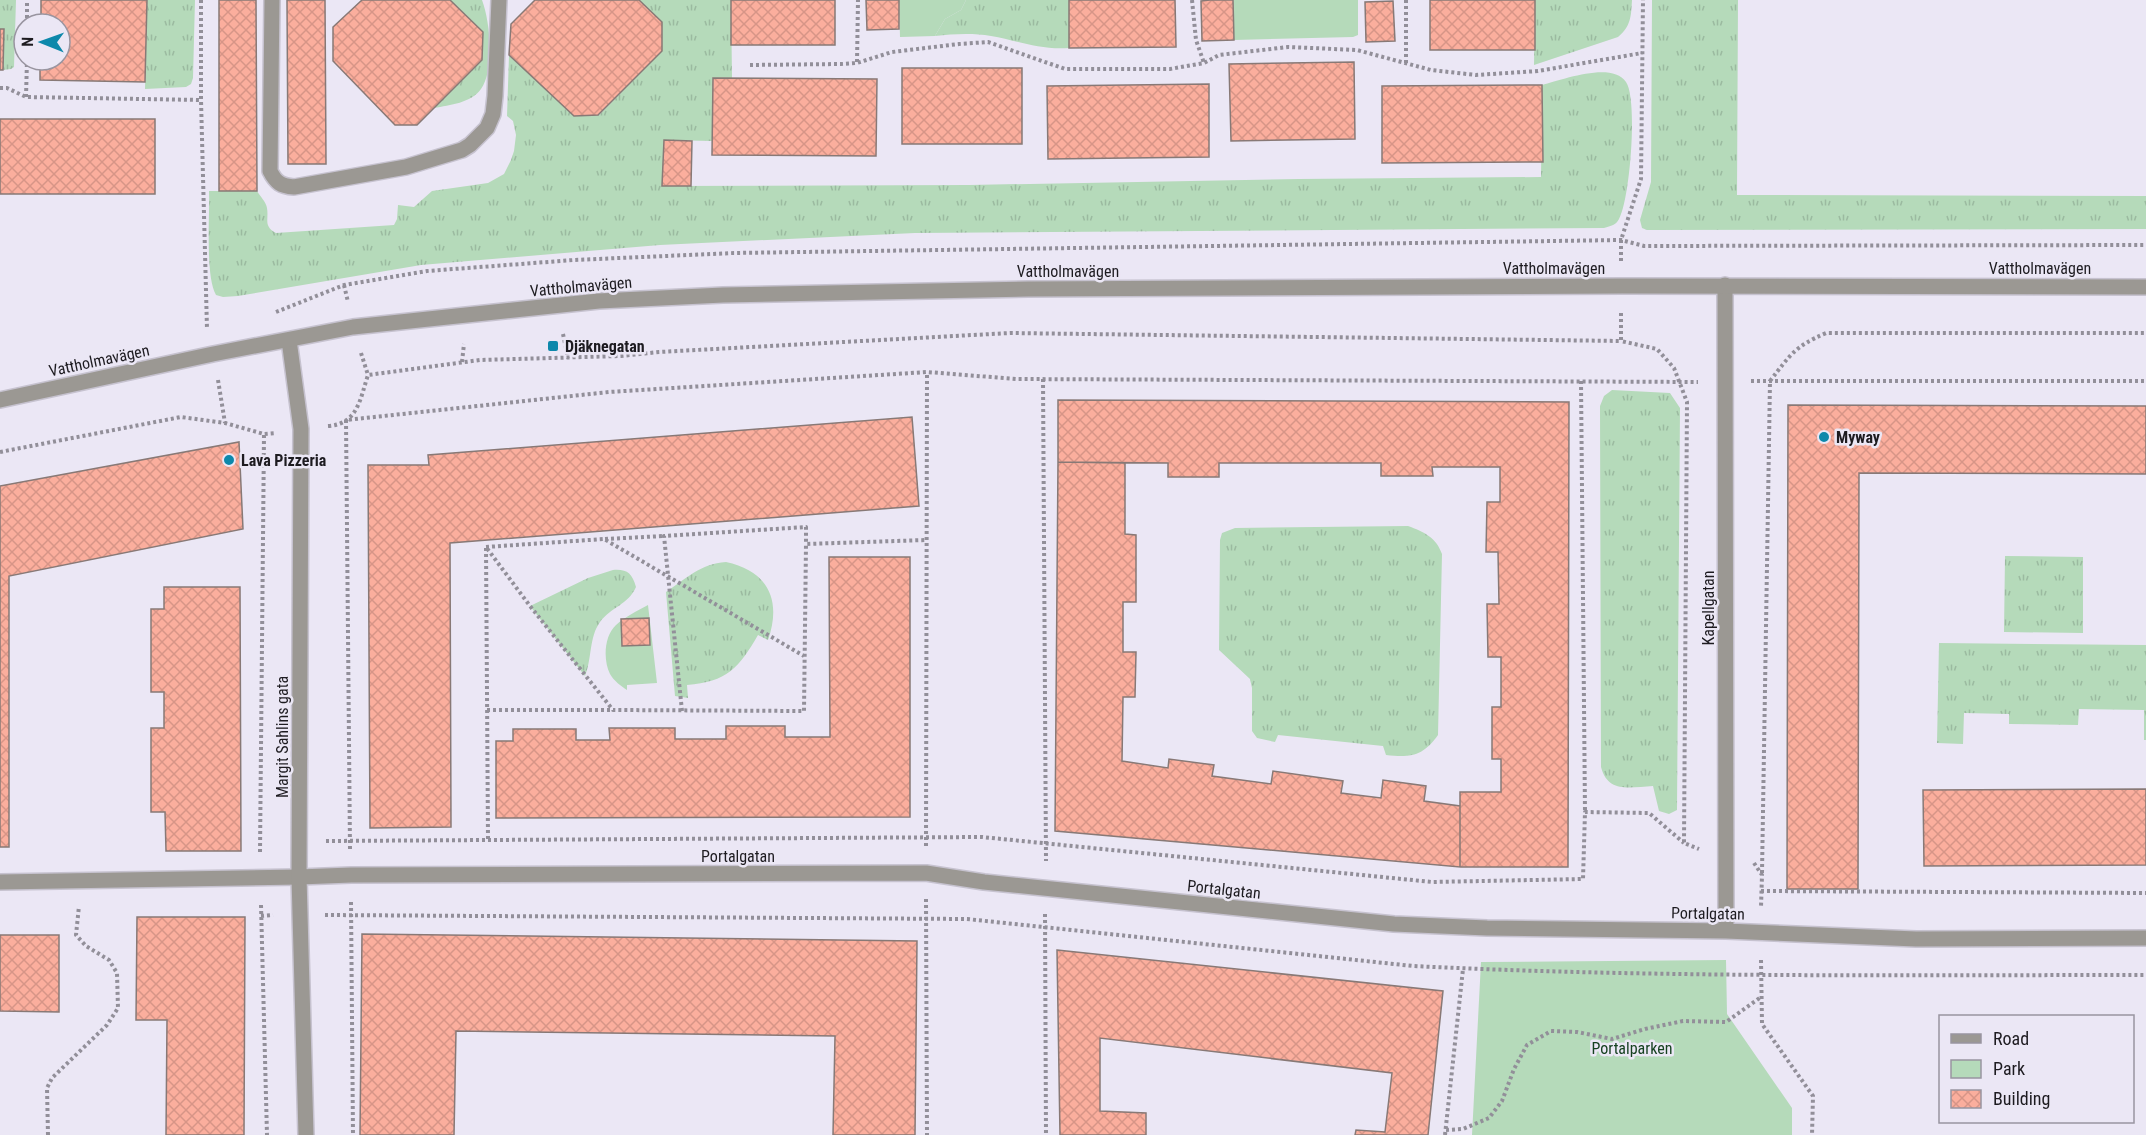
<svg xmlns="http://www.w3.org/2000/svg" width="2146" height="1135" font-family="'Roboto Condensed',sans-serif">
	<defs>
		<pattern id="grass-tufts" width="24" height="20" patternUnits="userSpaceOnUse" patternTransform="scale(1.5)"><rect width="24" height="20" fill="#b5daba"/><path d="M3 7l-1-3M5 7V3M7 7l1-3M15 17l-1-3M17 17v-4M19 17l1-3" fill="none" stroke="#9bbaa0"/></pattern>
		<pattern id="building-cross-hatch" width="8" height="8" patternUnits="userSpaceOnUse" patternTransform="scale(1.5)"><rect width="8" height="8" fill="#fbae9d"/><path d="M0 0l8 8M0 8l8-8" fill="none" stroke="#d79587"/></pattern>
	</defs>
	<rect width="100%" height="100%" fill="#ebe7f5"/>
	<path fill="url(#grass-tufts)" d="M0 0H16L14 67 11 69 3 70 4 30 0 29Z
		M147 0H195L193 78 191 84 186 87 145 89Z
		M450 0H482C490 21 495 70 481 89 471 103 450 105 434 108L482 60 483 32Z
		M639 0H731L732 78H713L712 141 664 140 663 186 969 185 1299 179 1541 177 1542 85C1562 80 1612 61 1626 82 1638 99 1630 200 1619 219 1616 225 1611 226 1604 228L915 233 660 245 421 265 238 296 223 297 216 295C205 276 210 215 209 191H257C260 196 266 202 267 208 269 220 263 226 276 233L394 225 397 219 398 205 414 207 432 191 488 183 504 174 511 160 514 151 516 135 513 121 507 116 509 55 574 116 599 115 662 51V22Z
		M966 0H1069V48C1040 50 1019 41 991 36 973 33 953 34 935 36L945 19 961 10Z
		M1535 0H1632C1631 17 1631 26 1618 37L1534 65Z
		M1652 0H1738L1737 195 2146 196V229L1647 230 1642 228 1640 220 1651 182Z
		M1612 390 1670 393 1680 408 1677 810 1669 814 1659 811 1653 786C1631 787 1608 794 1601 767L1600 406 1604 396Z
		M1408 526C1424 532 1436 537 1442 554L1438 735C1423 756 1411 758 1386 755L1383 746 1278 735 1275 742 1257 738 1252 731V688L1250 679 1219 650 1220 540 1222 533 1235 528Z
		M2005 556 2083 557V633L2004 632Z
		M726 562C768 571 782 600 768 640L758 635C739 668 727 682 687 685L688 698 675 696 666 592C687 578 700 564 726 562Z
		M613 570C627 569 632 573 636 587 628 605 611 607 600 622 589 637 592 659 585 676L530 606 588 578Z
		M1939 643 2146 645V740H2144V710L2079 709 2078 725 2009 724V714L1964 713 1963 744 1937 743Z"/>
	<path fill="#b5daba" d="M899 0H966L961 10 945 19 935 36 900 37Z
		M1233 0H1358V35L1353 37 1234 40Z
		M648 605 657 683 627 685V690C621 686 614 681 610 674 603 660 604 636 616 625 625 617 637 611 648 605Z
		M1726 960 1727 1014 1792 1108V1135H1472L1481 962Z"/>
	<path fill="url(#building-cross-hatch)" stroke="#887976" stroke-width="1.5" d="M41 0H147L145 82 40 80V60H60V24H41Z
		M219 0H256L257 191H219Z
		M287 0H325L326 164H288Z
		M362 0H450L483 32 482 60 417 125H395L333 61V27Z
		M535 0H639L662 22V51L598 115 574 116 509 55 511 24Z
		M731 0H835V45H731Z
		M866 0H899V29L867 30Z
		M1069 0H1175L1176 47 1069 48Z
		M1210 0H1233L1234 40 1202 41 1201 1Z
		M1430 0H1535V50H1430Z
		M1393 1 1395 41 1366 42 1365 2Z
		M0 29H4L3 70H0Z
		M1354 62 1355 139 1231 141 1229 64Z
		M902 68H1022V144H902Z
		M713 78 877 79 876 156 712 155Z
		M1209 84V157L1048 159 1047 86Z
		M1542 85 1543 162 1382 163V86Z
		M0 119H155V194H0Z
		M664 140 692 141 691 186H662Z
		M1058 400 1569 402 1568 867H1460V792H1501V759H1492V707H1501V657H1488L1487 604H1499L1498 552H1486L1487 502H1500V467H1432L1433 476H1381V463H1219V477H1168V463L1058 462Z
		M1788 405 2146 406V474L1859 473 1858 889H1787Z
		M912 417 919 506 450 543 451 827 370 828 368 465H429L428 455Z
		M239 442 243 529 9 576V847H0V486Z
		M1058 462 1125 463V534L1136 535V602H1123V652H1136L1135 697H1123L1122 761 1168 768 1169 759 1214 765 1212 776 1271 784 1273 771 1343 781 1341 793 1381 798 1383 780 1426 786 1424 801 1460 806V867L1055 831Z
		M829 557H910V817L496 818V741H513V729H576V740H610L609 728H675V739H726V726H785V737H830Z
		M164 587H240L241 851H166L165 812H151V728H164V692H151V609H164Z
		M649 618 650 645 622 646 621 619Z
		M2146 789V865L1924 866 1923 790Z
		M137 917H245L244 1135H166L167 1020H136Z
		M362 934 917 941 915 1135H833L835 1036 456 1031 454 1135H360Z
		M0 935H59V1012L0 1011Z
		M1057 950 1443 991 1428 1135H1355L1356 1130 1385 1132 1392 1073 1100 1038V1111L1146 1113V1135H1060Z"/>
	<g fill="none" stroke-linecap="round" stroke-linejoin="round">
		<g stroke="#c6c2cf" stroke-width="18">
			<path id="service" d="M0 882 299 877"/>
		</g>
		<g stroke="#c6c2cf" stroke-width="18">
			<path id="minor" d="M272 0 270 171C276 183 281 186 294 187L406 167 462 150 470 145 487 128 493 114 495 96 499 0
				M1725 285 1726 931
				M289 340 301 429 299 877 306 1135
				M299 877 351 875 926 873 984 882 1394 924 1487 928 1726 931 1916 939 2146 938"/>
		</g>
		<g stroke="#c6c2cf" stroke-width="18">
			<path id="tertiary" d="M0 400 213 354 353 327 599 301 723 295 1028 289 1622 286 2146 287"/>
		</g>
		<path stroke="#928f99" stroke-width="4" stroke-dasharray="3 3" stroke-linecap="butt" d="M201 0V100L207 329
			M1192 0 1196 40 1204 63
			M1406 0V63
			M27 24V0
			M857 62 858 0
			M750 65 841 64 857 63 892 52 959 44 988 42 1065 69H1170L1204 63 1219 55 1288 47 1357 50 1431 70 1476 75 1538 71 1642 53
			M0 88H7L26 97 201 100
			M26 97 27 60
			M1621 261V240L1641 179 1643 0
			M344 285 348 302
			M276 312 344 285 427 271 574 260 734 253 1621 240 1644 246 2146 245
			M1621 313V341L1657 349 1674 368 1687 402 1684 843 1699 849
			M563 334 568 358
			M361 353 368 375
			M462 362 464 344
			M1043 379 1046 861
			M218 380 225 423
			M1581 381 1585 812
			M1751 381H2146
			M328 426C358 424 360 399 368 375L480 360 621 356 659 352 1010 333 1621 341
			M0 452 181 417 225 423 264 434 276 433
			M605 539 664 536
			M486 547 604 539 804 656
			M487 710H613
			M682 711 664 536 806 527V544
			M488 839 486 547 530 606 613 710 804 711 806 544 926 540
			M326 841 982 837 1432 882 1583 879 1585 812 1649 813 1684 843
			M926 846 927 372
			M350 849 346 420 609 392 927 372 1016 379 1698 382
			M260 852 264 434
			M1754 863 1762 875 1761 907
			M1762 873 1770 381C1791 354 1794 347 1826 333H2146
			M1761 891 2146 893
			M926 899 927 1135
			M351 902 353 1135
			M261 905 267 1135
			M1045 914 1046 1135
			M325 915 967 919 1413 966C1657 978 1902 975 2146 975
			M261 916 273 915
			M1761 960 1762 1024 1813 1096 1812 1135
			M1446 1130 1463 1129 1489 1118 1502 1101 1514 1069 1527 1045 1551 1031 1577 1032 1612 1039 1645 1029 1683 1021 1726 1022 1761 997
			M48 1135 47 1088 52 1078 107 1025 118 1008 117 973 109 960 86 946 76 935 79 906
			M1445 1135 1463 969"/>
		<use href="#service" stroke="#9b9893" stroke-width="15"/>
		<use href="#minor" stroke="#9b9893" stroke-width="15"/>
		<use href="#tertiary" stroke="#9b9893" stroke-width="15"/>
	</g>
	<g fill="#0d88ab" stroke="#ebe7f5" stroke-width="2">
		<rect x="547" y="340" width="12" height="12" rx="3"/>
		<circle cx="1824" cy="437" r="6"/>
		<circle cx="229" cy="460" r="6"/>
	</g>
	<g text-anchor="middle" stroke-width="5" stroke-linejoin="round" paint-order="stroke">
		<g font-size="16" fill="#1d1b20" stroke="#ebe7f5">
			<text x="1554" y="274">Vattholmavägen</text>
			<text x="2040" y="274">Vattholmavägen</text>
			<text x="1068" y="277">Vattholmavägen</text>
			<text transform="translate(581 286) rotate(-5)" y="6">Vattholmavägen</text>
			<text transform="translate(99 360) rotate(-12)" y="6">Vattholmavägen</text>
			<text transform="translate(1708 608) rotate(-90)" y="6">Kapellgatan</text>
			<text transform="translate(282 737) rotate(-90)" y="6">Margit Sahlins gata</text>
			<text x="738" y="862">Portalgatan</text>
			<text transform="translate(1224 889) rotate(6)" y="6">Portalgatan</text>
			<text transform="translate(1708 913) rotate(1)" y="6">Portalgatan</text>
		</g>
		<g font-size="16" font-weight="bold" fill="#1d1b20" stroke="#ebe7f5" text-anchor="start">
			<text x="565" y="352">Djäknegatan</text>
			<text x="1836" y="443">Myway</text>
			<text x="241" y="466">Lava Pizzeria</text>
		</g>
		<g font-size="16" fill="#154120" stroke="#ebe7f5">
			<text x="1632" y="1054">Portalparken</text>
		</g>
	</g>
	<rect x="1939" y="1015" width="195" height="108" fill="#ebe7f5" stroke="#9995a0" stroke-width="1.5"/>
	<rect x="1951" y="1034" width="30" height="9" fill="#9b9893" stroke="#9995a0" stroke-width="1.5"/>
	<text x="1993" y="1045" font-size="18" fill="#1d1b20">Road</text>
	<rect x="1951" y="1060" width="30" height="18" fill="#b5daba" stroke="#9995a0" stroke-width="1.5"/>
	<text x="1993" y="1075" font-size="18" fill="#1d1b20">Park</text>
	<rect x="1951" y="1090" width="30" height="18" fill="url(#building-cross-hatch)" stroke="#9995a0" stroke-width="1.5"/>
	<text x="1993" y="1105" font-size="18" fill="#1d1b20">Building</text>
	<g transform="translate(42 42) rotate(271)"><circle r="28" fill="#ebe7f5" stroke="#9995a0" stroke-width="1.5"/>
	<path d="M0-4.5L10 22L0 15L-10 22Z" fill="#0d88ab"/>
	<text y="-9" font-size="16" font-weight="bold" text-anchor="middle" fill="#1d1b20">N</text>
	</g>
</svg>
